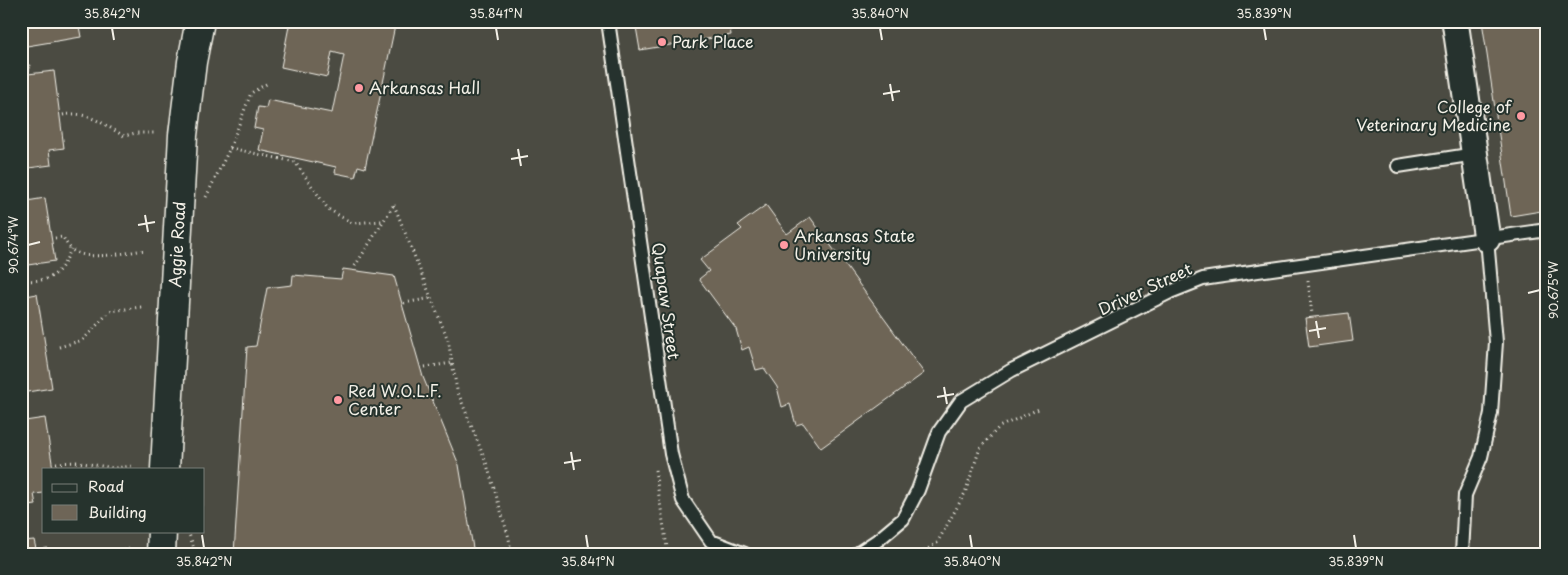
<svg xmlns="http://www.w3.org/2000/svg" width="1568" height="575" font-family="'Playpen Sans',sans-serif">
	<rect width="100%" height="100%" fill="#3c423a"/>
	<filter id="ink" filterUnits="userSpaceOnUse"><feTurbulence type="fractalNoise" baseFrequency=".02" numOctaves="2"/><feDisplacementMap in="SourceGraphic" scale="10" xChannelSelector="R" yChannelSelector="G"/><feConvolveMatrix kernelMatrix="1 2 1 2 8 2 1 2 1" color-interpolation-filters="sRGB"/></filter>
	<g filter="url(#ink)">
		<path fill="#4b4c43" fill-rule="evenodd" d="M21 21H1547V554H21ZM44 469H204V531H44Z"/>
		<path fill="#6e6557" stroke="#f4f1e8" d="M21 21H78L81 37 21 47Z
			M290 21H396L365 168 358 166 355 177 335 173 336 167 259 150 263 130 254 128 258 107 266 108 268 100 332 113 344 55 332 52 327 77 281 67Z
			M635 21H729L731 35 640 50Z
			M1482 21H1547V210L1511 216Z
			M31 65 28 74 54 71 64 148 49 150 51 165 21 169V66Z
			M45 198 55 261 21 266V202Z
			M766 205 787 234 810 217 924 373 821 448 803 423 796 425 790 404 782 407 777 387 764 368 756 370 749 347 742 350 736 329 699 279 709 271 700 260 742 229 738 225Z
			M343 269 394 276 423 377 459 465 474 554H234L247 347 256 346 267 288 292 285 293 275 341 279Z
			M37 294 52 388 21 393V297Z
			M1349 313 1353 341 1309 347 1305 318Z
			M21 414H24L25 421 45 418 53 469H44V493L34 494 36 505 21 507Z
			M21 531 23 541 34 540 36 549 47 548 48 554H21Z"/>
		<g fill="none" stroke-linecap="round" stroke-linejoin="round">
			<g stroke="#f4f1e8" stroke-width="16">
				<path id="service" d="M608 21 671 454 683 500 711 541 745 554
					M1398 166 1475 154
					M857 554 878 540 903 519 918 490 939 432 961 401 1012 370 1170 292 1203 279 1216 277 1547 230
					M1462 554 1465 495 1481 457 1491 413 1496 342 1487 239"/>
			</g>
			<g stroke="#f4f1e8" stroke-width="29">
				<path id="minor" d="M1455 21 1487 239"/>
			</g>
			<g stroke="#f4f1e8" stroke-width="31">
				<g id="tertiary">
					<path id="s1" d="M165 469 183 135 192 62 200 21"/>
					<path d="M161 554 162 531"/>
				</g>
			</g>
			<path stroke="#f4f1e8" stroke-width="3" stroke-dasharray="1 4" stroke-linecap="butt" d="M63 115C86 110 105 125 124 136L135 133H155
				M230 148 295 162 328 209 352 223 382 221
				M206 197 230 148 251 93 268 83
				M394 205 448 340 457 390 487 465 509 538 511 554
				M55 238 63 237C65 241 68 246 72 250 88 262 127 252 146 250
				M355 266 393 206
				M21 280C50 283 60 276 71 249
				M1308 281 1312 314
				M404 303 432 298
				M59 347 83 340 110 311 142 307
				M425 367 452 363
				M56 463 76 462 114 468 134 466
				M655 470 668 554
				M188 531 196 554
				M104 554 129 549
				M920 554 937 543 965 493 980 448 999 427 1041 408"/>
			<use href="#service" stroke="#26332d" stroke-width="12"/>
			<use href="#minor" stroke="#26332d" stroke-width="25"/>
			<use href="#tertiary" stroke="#26332d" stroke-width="28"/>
		</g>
	</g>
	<path fill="none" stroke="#f4f1e8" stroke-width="2" d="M112 28 114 40M496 28 498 40M880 28 882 40M1264 28 1266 40M890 84 893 101M883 94 900 91M518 149 521 166M511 159 528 156M145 215 148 232M138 225 155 222M28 245 40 242M1528 293 1540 290M1316 321 1319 338M1309 331 1326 328M944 387 947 404M937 397 954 394M571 452 574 470M564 463 581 460M202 535 204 548M586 535 588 548M970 535 972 548M1354 535 1356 548"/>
	<g fill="#ff9aa2" stroke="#26332d" stroke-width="2">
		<circle cx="662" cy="42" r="5"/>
		<circle cx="359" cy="88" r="5"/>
		<circle cx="1521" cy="116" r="5"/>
		<circle cx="784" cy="245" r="5"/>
		<circle cx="338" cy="400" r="5"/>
	</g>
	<g text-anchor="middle" stroke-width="4" stroke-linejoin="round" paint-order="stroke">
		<g font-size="16" fill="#f4f1e8" stroke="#26332d" text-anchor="start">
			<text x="672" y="48">Park Place</text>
			<text x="369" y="94">Arkansas Hall</text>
			<text x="1511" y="113" text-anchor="end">College of<tspan x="1511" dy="18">Veterinary Medicine</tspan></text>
			<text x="794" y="242">Arkansas State<tspan x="794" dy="18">University</tspan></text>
			<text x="348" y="397">Red W.O.L.F.<tspan x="348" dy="18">Center</tspan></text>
		</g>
		<g font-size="16" fill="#f4f1e8" stroke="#26332d">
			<text dy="6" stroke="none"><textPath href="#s1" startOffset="225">Aggie Road</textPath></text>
			<text transform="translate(1145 289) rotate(-25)" y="6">Driver Street</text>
			<text transform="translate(666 301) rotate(82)" y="6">Quapaw Street</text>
		</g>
	</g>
	<rect width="1568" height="575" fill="none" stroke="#26332d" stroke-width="55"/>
	<rect x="42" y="468" width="162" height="65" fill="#26332d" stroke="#787f78"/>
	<rect x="52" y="484" width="25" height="8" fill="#26332d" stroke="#787f78"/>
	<text x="88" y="492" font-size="15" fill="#f4f1e8">Road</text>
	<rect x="52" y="505" width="25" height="15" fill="#6e6557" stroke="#787f78"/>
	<text x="88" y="518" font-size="15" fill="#f4f1e8">Building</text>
	<rect x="28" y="28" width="1512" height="520" fill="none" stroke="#f4f1e8" stroke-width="2"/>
	<g font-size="12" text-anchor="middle" fill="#f4f1e8">
		<text x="112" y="18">35.842°N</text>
		<text x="496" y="18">35.841°N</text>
		<text x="880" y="18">35.840°N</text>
		<text x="1264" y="18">35.839°N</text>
		<text transform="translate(14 245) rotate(-90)" y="4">90.674°W</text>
		<text transform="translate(1554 290) rotate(-90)" y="4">90.675°W</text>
		<text x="204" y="566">35.842°N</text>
		<text x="588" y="566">35.841°N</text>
		<text x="972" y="566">35.840°N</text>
		<text x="1356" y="566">35.839°N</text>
	</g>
</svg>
